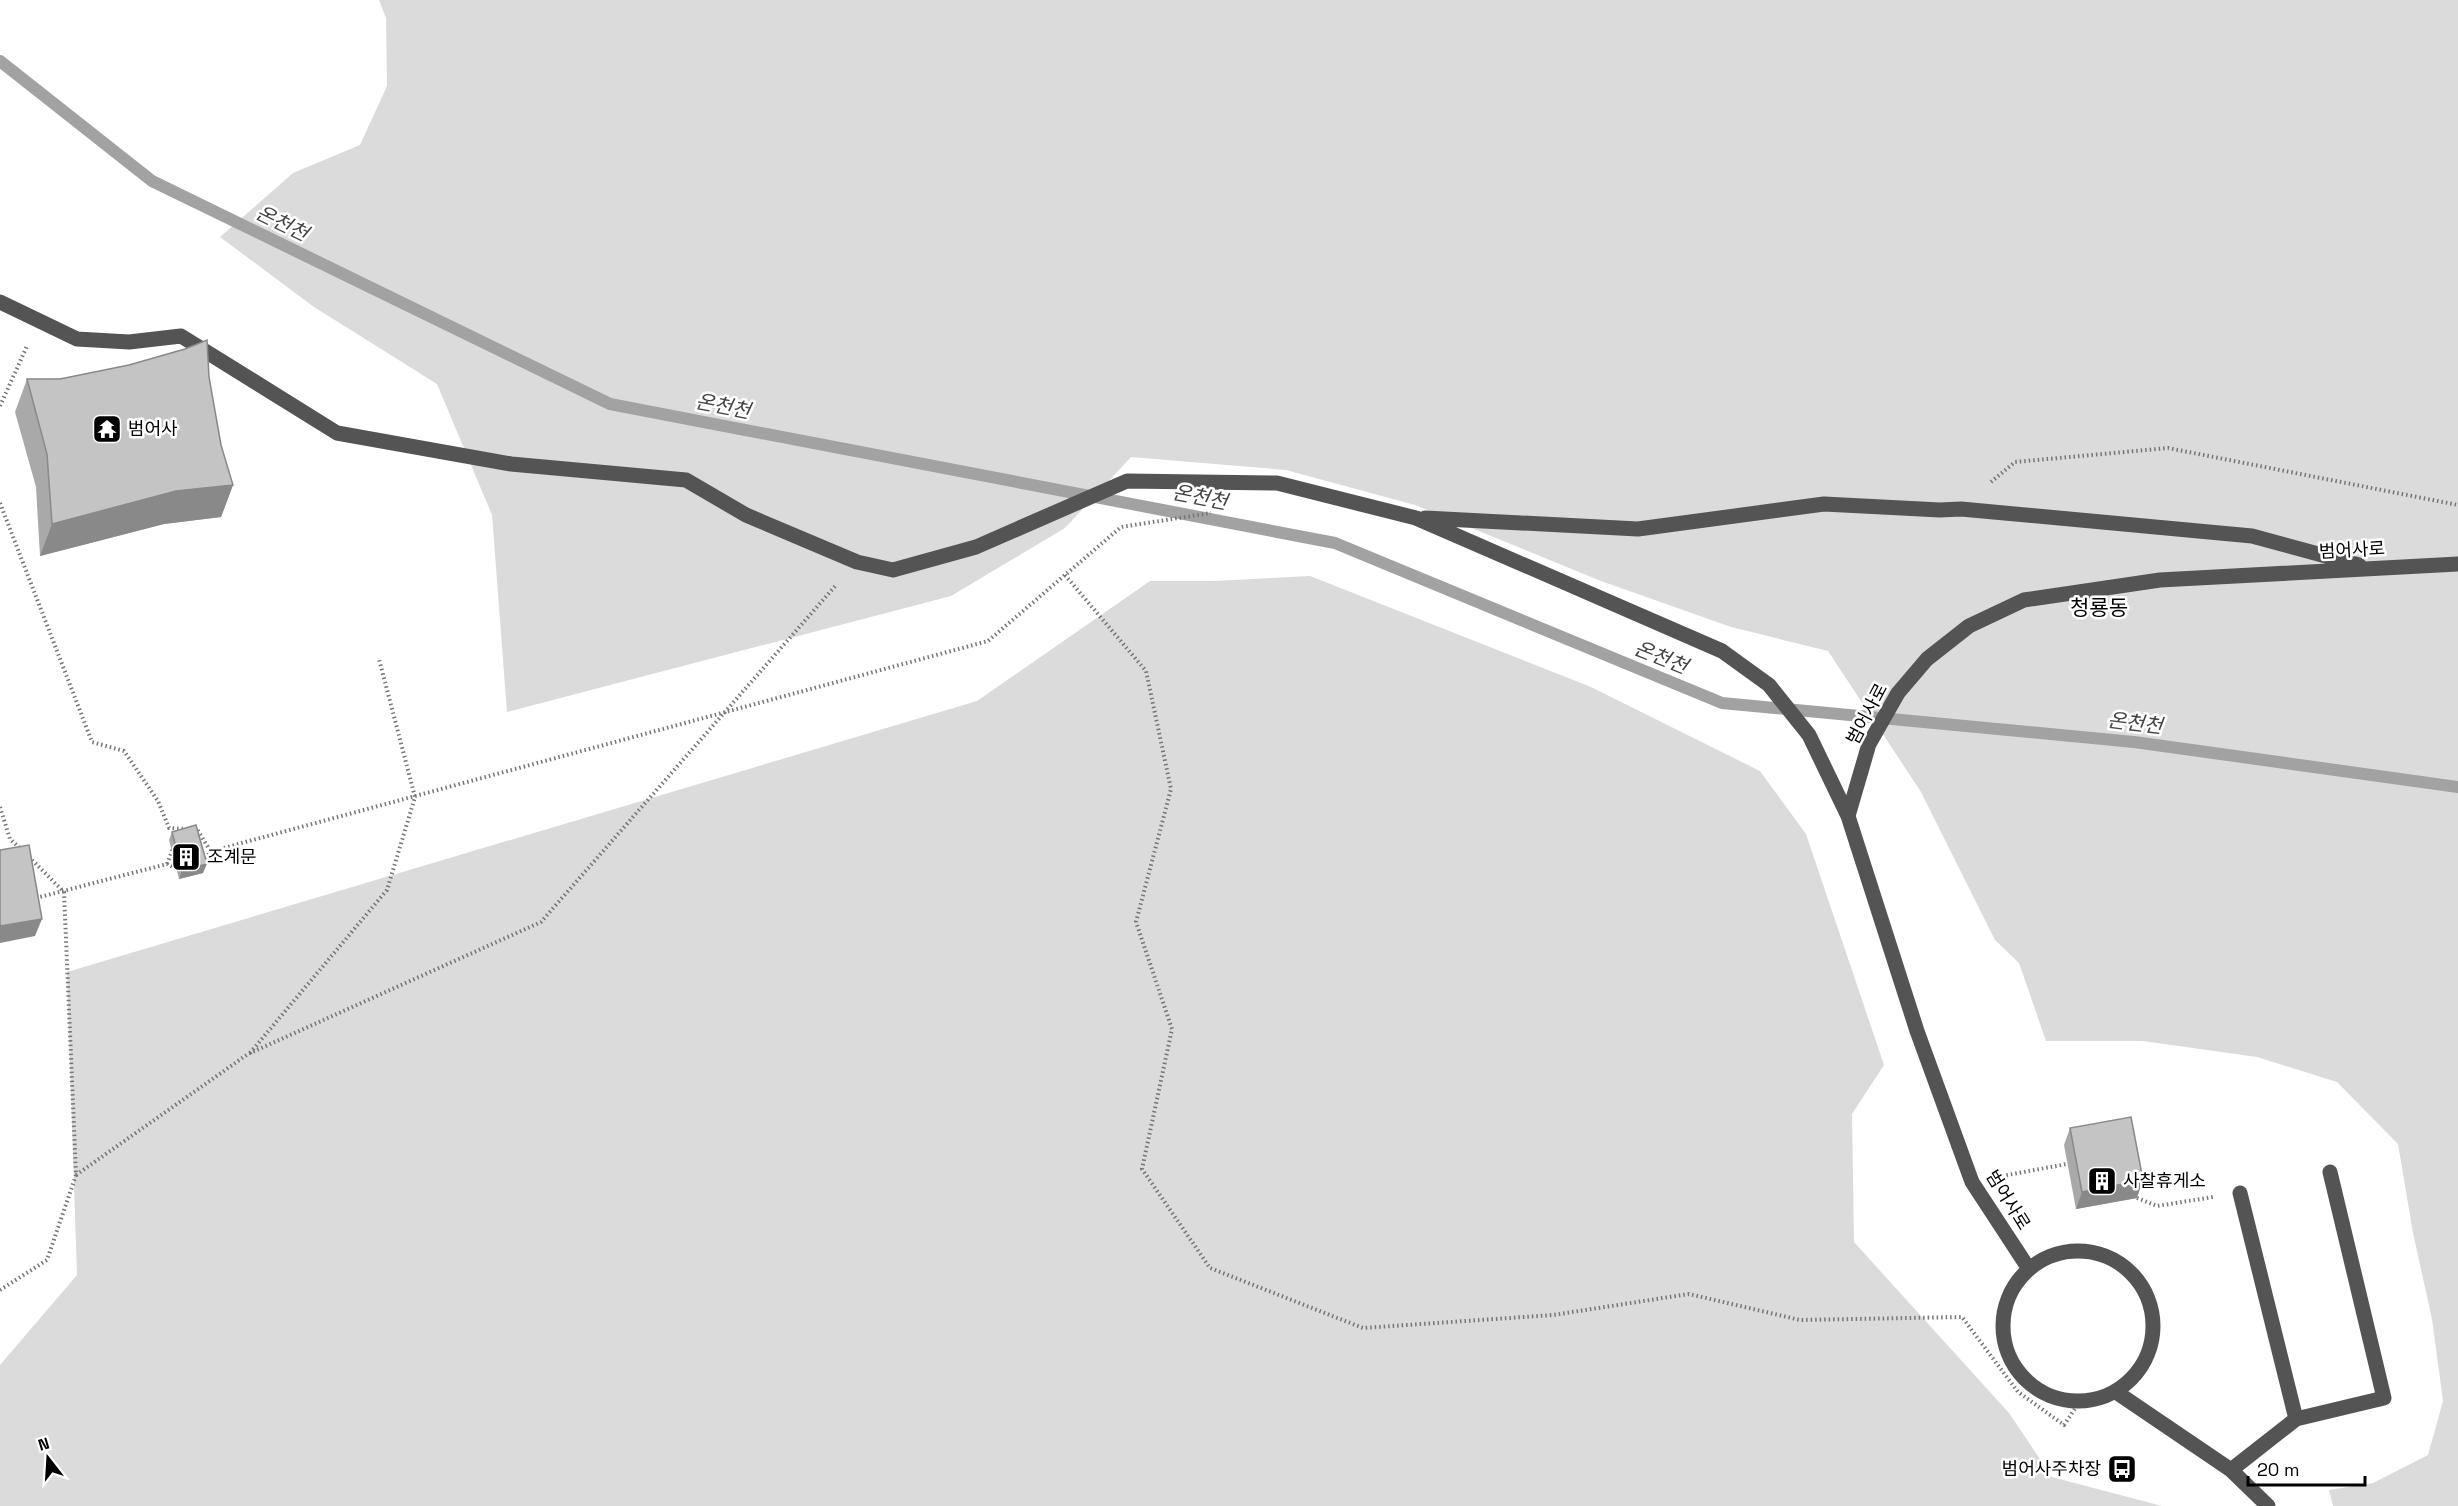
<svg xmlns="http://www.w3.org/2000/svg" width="2458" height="1506" font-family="'Space Grotesk','Noto Sans KR',sans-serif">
	<rect width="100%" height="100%" fill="#fff"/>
	<path fill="#dbdbdb" d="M379 0H2458V1506H2333L2329 1490 2373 1483 2428 1455 2443 1401 2432 1319 2413 1233 2398 1144 2337 1082 2257 1057 2143 1041H2046L2019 963 1995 940 1921 792 1828 651 1731 627 1601 581 1415 505 1286 470 1131 457 1065 528 951 596 507 712 492 515 437 384 314 307 220 237 293 173 360 145 387 86 386 18Z
		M1310 576 1591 687 1760 771 1806 834 1884 1065 1852 1114 1854 1242 2009 1413 2052 1477 2162 1506H0V1365L77 1275 67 972 977 701 1150 581H1214Z"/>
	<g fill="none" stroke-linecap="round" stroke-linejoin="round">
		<path stroke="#a2a2a2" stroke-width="12" d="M0 61 152 181 610 404 1335 543 1722 703 2134 742 2458 787"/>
		<path stroke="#767676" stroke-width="4" stroke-dasharray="1.5 3" stroke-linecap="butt" d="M0 406 27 346
			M1991 482 2015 462 2168 448 2458 505
			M0 503 92 742 124 751 158 801 169 828 187 829
			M1065 575 1146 671 1171 789 1136 922 1172 1029 1142 1169 1210 1268 1363 1328 1553 1315 1689 1294 1800 1320 1962 1317 2018 1392 2064 1425 2080 1401
			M0 807 10 839 22 850
			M194 829H197L211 852
			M202 862 211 852 238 844 988 641 1121 527 1211 513
			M167 864 172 851 175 850
			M36 898 167 864 177 869 181 868
			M250 1053 387 890 415 797 379 659
			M76 1175 248 1054 541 922 837 584
			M2002 1176 2067 1164
			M2137 1198 2157 1206 2213 1197
			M0 1290 47 1260 76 1175 64 892 30 858"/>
		<path stroke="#545454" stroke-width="15" d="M0 302 77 339 129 342 181 336 337 433 511 464 686 480 746 515 857 562 893 570 976 547 1127 481 1277 483 1416 518 1722 651 1769 685 1809 735 1848 816
			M1425 518 1638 529 1824 504 1940 510 1961 509 2252 536 2359 565
			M2240 1193 2296 1419
			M2003 1326a75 75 0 1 1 150 0a75 75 0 1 1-150 0Z
			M2029 1269 1972 1182 1917 1031 1848 816 1869 744 1898 693 1927 659 1969 626 2024 600 2160 580 2458 564
			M2116 1392 2231 1470 2268 1506
			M2231 1470 2296 1419 2384 1398 2330 1172"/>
	</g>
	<path fill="#a9a9a9" d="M209 377 221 445 233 485 221 517 164 524 40 556 36 487 15 412 27 379Z
		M172 832 203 873 179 879 169 840Z
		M2070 1128 2137 1198 2076 1209 2064 1145Z"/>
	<path fill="#898989" d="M233 485 221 517 164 524 40 556 52 524 176 491Z
		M207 864 203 873 179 879 182 870Z
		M42 919 35 936 0 943V926Z
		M2143 1180 2137 1198 2076 1209 2082 1192Z"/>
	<path fill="#c4c4c4" stroke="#898989" stroke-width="1.5" d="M207 340 209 377 221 445 233 485 176 491 52 524 47 454 27 379H60L129 365 185 349Z
		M196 825 207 864 182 870 172 832Z
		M29 845 42 919 0 926V850Z
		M2131 1117 2143 1180 2082 1192 2070 1128Z"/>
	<defs>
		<g id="temple-square" transform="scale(1.5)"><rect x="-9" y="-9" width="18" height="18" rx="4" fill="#000" stroke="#fff"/><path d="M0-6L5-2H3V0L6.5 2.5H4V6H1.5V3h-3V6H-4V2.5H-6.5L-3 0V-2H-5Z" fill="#fff"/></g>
		<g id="building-square" transform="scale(1.5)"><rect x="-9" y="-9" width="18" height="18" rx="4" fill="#000" stroke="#fff"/><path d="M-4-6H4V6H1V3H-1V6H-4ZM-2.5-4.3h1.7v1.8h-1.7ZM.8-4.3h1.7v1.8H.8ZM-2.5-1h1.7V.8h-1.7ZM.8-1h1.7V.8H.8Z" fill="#fff"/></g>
		<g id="bus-square" transform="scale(1.5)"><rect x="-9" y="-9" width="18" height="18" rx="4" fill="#000" stroke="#fff"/><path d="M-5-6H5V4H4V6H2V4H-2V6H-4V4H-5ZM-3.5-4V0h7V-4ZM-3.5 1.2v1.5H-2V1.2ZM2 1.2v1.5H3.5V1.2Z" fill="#fff"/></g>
	</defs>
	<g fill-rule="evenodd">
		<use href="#temple-square" x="107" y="429"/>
		<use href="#building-square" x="186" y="857"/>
		<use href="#building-square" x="2102" y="1181"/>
		<use href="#bus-square" x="2122" y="1469"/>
	</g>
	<g text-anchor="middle" stroke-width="5" stroke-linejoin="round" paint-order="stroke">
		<g font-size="18" fill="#000" stroke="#fff" text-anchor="start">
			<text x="128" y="435">범어사</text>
			<text x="207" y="863">조계문</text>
			<text x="2123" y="1187">사찰휴게소</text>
			<text x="2101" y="1475" text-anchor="end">범어사주차장</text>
		</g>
		<g font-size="18" fill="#000" stroke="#fff">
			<text transform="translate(2352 550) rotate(-3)" y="6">범어사로</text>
			<text transform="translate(1867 714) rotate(-62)" y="6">범어사로</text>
			<text transform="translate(2008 1200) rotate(58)" y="6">범어사로</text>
		</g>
		<g font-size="20" font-style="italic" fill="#434343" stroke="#fff">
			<text transform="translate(282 223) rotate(26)" y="7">온천천</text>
			<text transform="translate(723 406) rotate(11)" y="7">온천천</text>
			<text transform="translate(1200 497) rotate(11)" y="7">온천천</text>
			<text transform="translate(1661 657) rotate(22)" y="7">온천천</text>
			<text transform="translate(2135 723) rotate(7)" y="7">온천천</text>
		</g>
		<g font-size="21" fill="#000" stroke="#fff">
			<text x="2099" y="615">청룡동</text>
		</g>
	</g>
	<g transform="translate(48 1458) rotate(343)" stroke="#ffffff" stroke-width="4.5" paint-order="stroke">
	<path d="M0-4.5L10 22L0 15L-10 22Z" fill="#000000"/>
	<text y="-9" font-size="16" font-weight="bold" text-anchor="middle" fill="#000000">N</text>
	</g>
	<path d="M2248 1476v9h117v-9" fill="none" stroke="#000000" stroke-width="3"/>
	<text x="2257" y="1476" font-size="18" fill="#000000" stroke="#ffffff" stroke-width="4.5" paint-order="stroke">20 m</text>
</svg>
